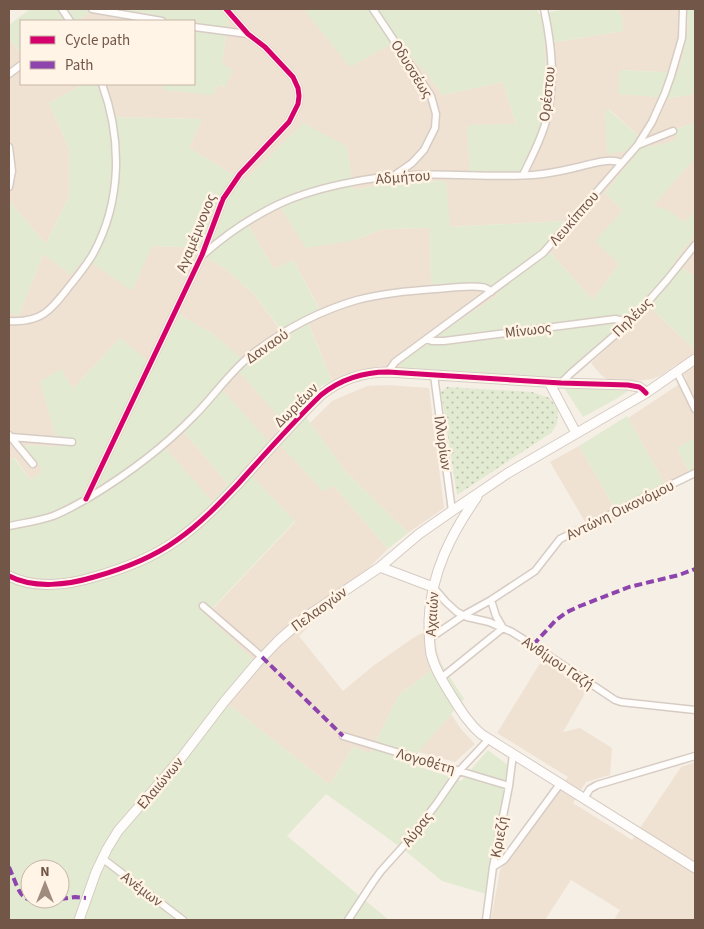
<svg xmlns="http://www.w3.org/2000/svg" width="704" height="929" font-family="'Source Sans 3',sans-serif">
	<defs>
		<pattern id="park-dots" width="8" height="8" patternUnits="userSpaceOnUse" patternTransform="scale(1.25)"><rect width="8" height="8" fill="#e2ebd1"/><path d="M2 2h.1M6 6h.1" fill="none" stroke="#bcc1ac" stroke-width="1.8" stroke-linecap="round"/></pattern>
	</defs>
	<rect width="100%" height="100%" fill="#f6efe6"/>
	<path fill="#efe2d3" d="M95 9H109L146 13 148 21H77Z
		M239 9H311L307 12 397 41 427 74 443 95 503 82 516 124 470 171H523L547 76 544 44 623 31 622 16 616 9H687L688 29 683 58 678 73 620 70 670 98 695 94V123L675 129 678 140 651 147 609 109 626 151 634 158 605 193 623 210 619 264 593 300 545 247 564 221 449 227 446 181 395 182 354 190 346 146 244 181 189 148 202 119 112 117 103 96 96 84H162L164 90 219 84 224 87 233 70 222 65 228 19Z
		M9 38 21 54V84H84L49 103 69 148V197L46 244 9 201Z
		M693 159 695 161V277L674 262 653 206Z
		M276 200 355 240 382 229 430 228 431 284 486 283 498 295 413 352 399 369 379 367 345 374 332 381 306 317 319 308 293 260 274 269 245 220Z
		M152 246 182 247 222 266 254 294 281 331 284 337 247 364 213 334 180 315 153 366 119 339 73 389 59 447 24 445 44 470 31 480 15 458 9 460V313L19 315 43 254 85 258Z
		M651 308 695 350V423L694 424 695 426V438L677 448 693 479 668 490 628 418 687 379 677 364 660 376 652 379 628 382 610 381 601 375 591 363Z
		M235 365 292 432 281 445 324 491 333 485 388 549 299 636 343 691 373 666 413 638 434 627 437 651 441 663 399 695 370 753 353 747 330 785 228 704 206 616 295 522 244 468 218 385Z
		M387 385 429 388 444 508 408 533 345 471 310 423 332 401 367 386Z
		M179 426 228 484 212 502 161 443Z
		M579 446 620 517 591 532 550 462Z
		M542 660 587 690 563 732 580 728 612 748 610 775 586 782 573 803 632 840 681 767 695 762V920H614L620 910 571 880 545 920H491L500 870 568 777 497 733Z
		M451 714 461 729 475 744 455 762 418 752Z"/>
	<path fill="#e2ebd1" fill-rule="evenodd" d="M30 9H95L77 21H21V54L9 38V25Z
		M109 9H239L228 19 222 64 233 70 225 87 219 84 213 95 163 90 162 84H194V21H148L146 13Z
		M311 9H537L539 14 567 9H616L622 16 623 31 544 44 547 76 543 120 523 171H470L467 125 516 124 503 82 443 95 427 74 397 41 350 67 306 12Z
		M687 9H695V94L670 98 618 94 620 70 678 73 683 58 688 29Z
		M84 84H96L103 96 112 117 202 119 189 148 244 181 303 123 346 146 354 190 395 182 446 181 450 227 564 221 545 247 593 300 619 264 595 241 623 210 605 193 633 158 626 151 607 154 605 113 608 109 651 147 677 140 675 129 695 123V161L693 160 653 206 668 210 684 222 692 215 695 211V235L674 262 695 277V350L649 306 665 286 659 282C629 317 595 349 560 379L583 388 628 391 616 399 583 417 559 380 399 369 400 364 413 352 498 295 486 283 431 284 430 228 382 229 355 240 306 248 276 200 245 220 274 269 293 260 319 309 306 318 332 381 321 386 301 410 345 471 408 533 388 549 333 485 324 492 280 445 292 432 234 366 219 386 269 442 244 468 295 521 206 615 261 667 228 704 330 785 353 747 370 753 399 695 441 663 464 699 409 763 461 781 488 750 508 765 486 894 442 881 403 849 326 794 287 836 389 920H9V460L14 458 31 480 43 470 23 445 59 447 40 382 61 369 73 389 120 338 153 365 180 315 213 334 247 363 283 336 281 330 254 294 222 266 182 247 152 246 132 291 85 258 71 275 43 254 19 315 9 313V201L46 244 69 197V148L49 103ZM179 426 228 484 212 501 161 443ZM30 869H60V899H30Z
		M627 416 668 490 620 517 579 446Z
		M695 438V478L693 479 677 448Z"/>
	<path fill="url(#park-dots)" d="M447 387 532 392 550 398 558 410 557 424 551 433 457 495 441 392Z"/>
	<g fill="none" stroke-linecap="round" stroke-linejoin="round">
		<g stroke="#d7ccc4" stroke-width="9">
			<path id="street" d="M62 9 70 21
				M92 9 162 21
				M373 9 431 96 436 114 435 128 424 150 412 163 395 175
				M194 27 248 34
				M9 74 21 65
				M638 145 673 131
				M9 147 12 171 9 187
				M523 175C531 158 541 140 546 121 556 84 552 46 544 9
				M203 255C225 235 249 219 275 206 311 188 371 176 411 175 452 173 493 178 533 175 547 174 561 171 574 168 589 165 607 157 622 163
				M9 321C41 323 50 311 68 288 77 277 86 266 93 254 122 201 122 139 102 84
				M427 339 432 341H444L615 319 630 322
				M388 372 395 362 543 253 637 146 652 122 665 93 671 76 682 38 683 9
				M677 372 695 409
				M434 375 452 511
				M561 383 570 374 630 322 667 280 695 245
				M9 435 33 464
				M11 437 72 442
				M86 499 202 255 223 199 240 174 289 122 298 104 299 96 298 88 293 77 265 47 248 34 226 9
				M9 526C23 523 39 521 53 516 66 511 78 504 90 497 128 474 163 448 194 416 213 397 230 372 251 355 282 331 319 311 357 300 383 293 410 291 436 289 448 288 469 285 481 287 485 287 488 289 491 292
				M433 587 446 602 457 612 467 617 489 622 512 632 539 649 615 700 621 702 695 710
				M203 606 262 657
				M429 639 464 615 491 600 535 571 560 539 695 473
				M441 678 503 628 496 616 491 600
				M343 736 509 786
				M584 798 590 789 597 785 695 756
				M102 858 183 920
				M493 867 504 860 560 784
				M348 920 373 882 381 871 409 840 437 803 459 771 489 739
				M486 920 493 867 509 786 513 754"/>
		</g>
		<g stroke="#d6cbc3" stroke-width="11">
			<path id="secondary" d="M549 382 576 433
				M477 497C451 534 431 573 429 620 429 631 429 643 431 654 435 669 443 682 451 695 460 709 468 723 481 734L695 868
				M380 567 433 587
				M9 576C34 589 68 585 94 577 123 569 152 558 177 540 200 524 219 504 238 484 265 454 292 423 321 395 341 379 362 372 388 372L561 383 628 385 639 387 642 389 646 393
				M79 920 96 872 107 849 118 831 182 757 224 702 257 663 278 641 303 619 380 567 419 534 452 511 508 473 646 393 695 359"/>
		</g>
		<use href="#street" stroke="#fefdfb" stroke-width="6"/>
		<use href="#secondary" stroke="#fefdfb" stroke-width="9"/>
		<path stroke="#8e44ad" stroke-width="4" stroke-dasharray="8 4" stroke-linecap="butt" d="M533 645 556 620 567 612 580 606 629 587 679 575 695 569
			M262 657 343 736
			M9 867C23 900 19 903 57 899
			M60 899 75 897 86 898"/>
		<g stroke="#fff4e6" stroke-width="8">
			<path id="cycleway" d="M86 499 202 255 223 199 240 174 289 122 298 104 299 96 298 88 293 77 265 47 248 34 226 9
				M9 576C34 589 68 585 94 577 123 569 152 558 177 540 200 524 219 504 238 484 265 454 292 423 321 395 341 379 362 372 388 372L561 383 628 385 639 387 642 389 646 393"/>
		</g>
		<use href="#cycleway" stroke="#d6006c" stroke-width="5"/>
	</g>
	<g text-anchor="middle" stroke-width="5" stroke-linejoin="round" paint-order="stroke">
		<g font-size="15" fill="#725648" stroke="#fff4e6">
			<text transform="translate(412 69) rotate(58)" y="5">Οδυσσέως</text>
			<text transform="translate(547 94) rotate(-84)" y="5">Ορέστου</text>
			<text transform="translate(403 177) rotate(-4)" y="5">Αδμήτου</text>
			<text transform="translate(574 218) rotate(-49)" y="5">Λευκίππου</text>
			<text transform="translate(196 233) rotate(-68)" y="5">Αγαμέμνονος</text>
			<text transform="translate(632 317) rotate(-45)" y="5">Πηλέως</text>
			<text transform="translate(528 330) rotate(-7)" y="5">Μίνωος</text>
			<text transform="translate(267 346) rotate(-35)" y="5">Δαναού</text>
			<text transform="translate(296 405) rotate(-45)" y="5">Δωριέων</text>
			<text transform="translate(443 443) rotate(82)" y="5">Ιλλυρίων</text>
			<text transform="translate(620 510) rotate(-26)" y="5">Αντώνη Οικονόμου</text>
			<text transform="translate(319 609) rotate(-36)" y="5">Πελασγών</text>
			<text transform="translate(432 614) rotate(-86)" y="5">Αχαιών</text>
			<text transform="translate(558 663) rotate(34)" y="5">Ανθίμου Γαζή</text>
			<text transform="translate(426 761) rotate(16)" y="5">Λογοθέτη</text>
			<text transform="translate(160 783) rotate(-50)" y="5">Ελαιώνων</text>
			<text transform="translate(417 829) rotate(-52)" y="5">Αύρας</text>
			<text transform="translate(499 837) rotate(-79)" y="5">Κριεζή</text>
			<text transform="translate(142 889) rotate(37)" y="5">Ανέμων</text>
		</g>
	</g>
	<rect width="704" height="929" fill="none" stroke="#725648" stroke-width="20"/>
	<rect x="20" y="20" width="175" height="65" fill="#fff4e6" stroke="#c7b5a7"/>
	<rect x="30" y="36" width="25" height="8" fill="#d6006c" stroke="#c7b5a7"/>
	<text x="65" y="45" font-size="15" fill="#725648">Cycle path</text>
	<rect x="30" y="61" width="25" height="8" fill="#8e44ad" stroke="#c7b5a7"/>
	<text x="65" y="70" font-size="15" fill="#725648">Path</text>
	<g transform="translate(45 884)"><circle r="24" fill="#fff4e6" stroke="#c7b5a7"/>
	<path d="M0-4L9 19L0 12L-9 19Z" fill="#a08c7f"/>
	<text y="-8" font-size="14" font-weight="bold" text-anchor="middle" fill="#725648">N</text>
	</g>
</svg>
